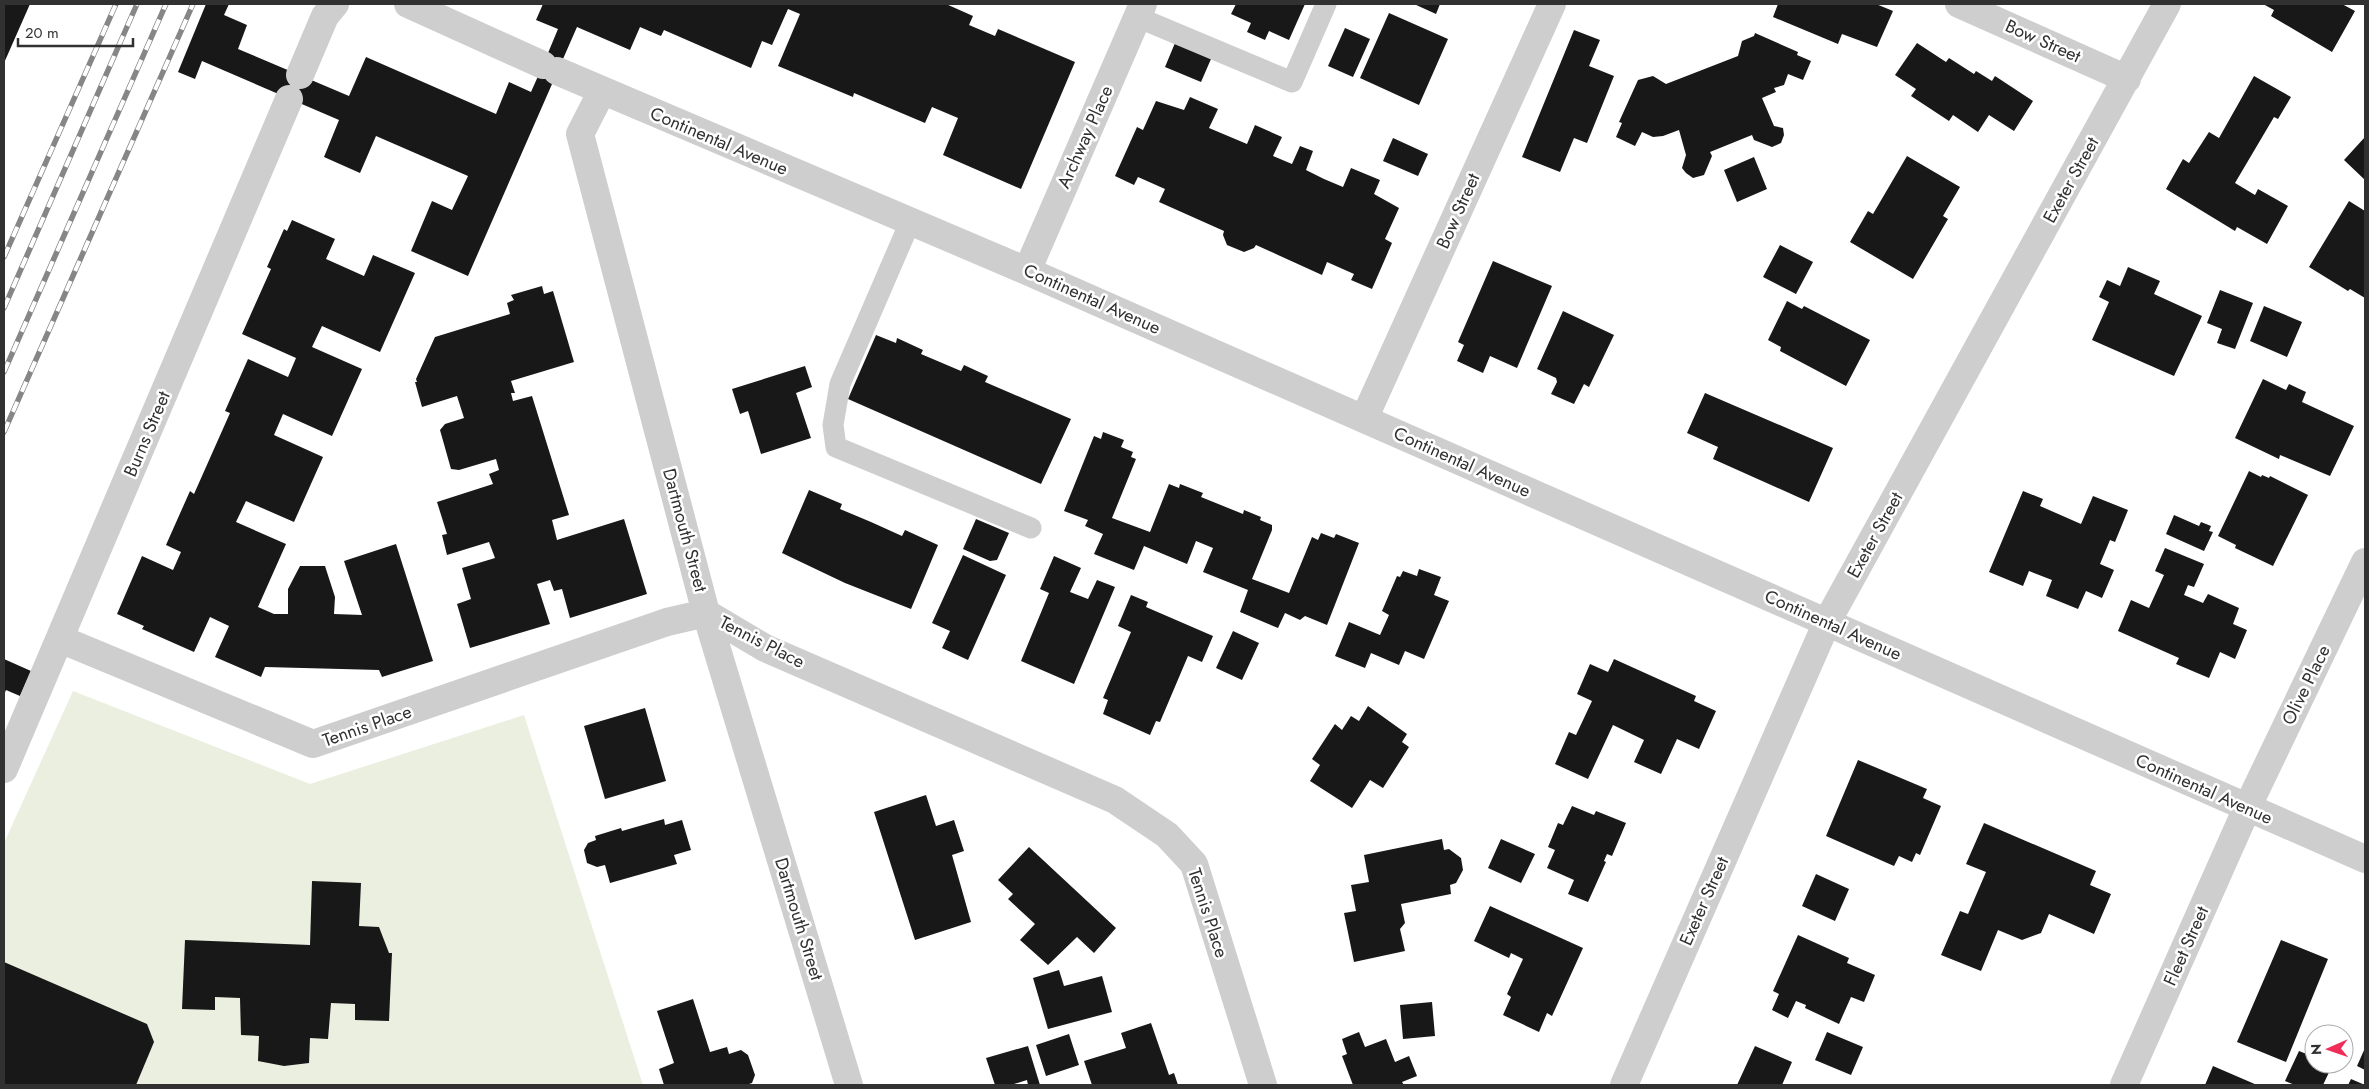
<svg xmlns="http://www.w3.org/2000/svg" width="2369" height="1089" font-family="Jost,sans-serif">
	<rect width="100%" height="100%" fill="#fff"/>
	<path fill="#eaefdf" d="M73 691 310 784 524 715 643 1085H4V843Z"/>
	<path fill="#181818" d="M4 4H30L4 63Z
		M206 4H229L224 15 247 25 238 49 349 96 366 57 496 114 509 82 531 92 543 65 558 29 536 20 543 4H946L973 16 969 25 995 36 998 29 1075 62 1021 189 943 155 958 118 932 107 925 123 854 93 853 97 778 66 800 14 788 9 772 45 762 41 751 68 664 30 661 36 640 27 630 50 577 27 468 276 411 251 432 201 452 210 468 176 376 136 360 173 324 157 339 120 202 61 195 79 178 72Z
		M1236 4H1305L1289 40 1269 31 1265 40 1247 32 1251 23 1231 14Z
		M1414 4H1440L1436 14Z
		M1778 4H1876L1893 11 1877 47 1842 34 1838 44 1773 17Z
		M2263 4H2342L2355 11 2332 52 2271 16 2274 10Z
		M1389 13 1448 39 1419 105 1360 78Z
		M1345 28 1370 39 1353 77 1328 66Z
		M1574 30 1600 40 1589 66 1614 76 1587 143 1574 138 1560 172 1522 157Z
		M1755 33 1798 52 1797 55 1811 61 1803 80 1788 74 1784 85 1774 88 1776 92 1762 98 1774 126 1783 128 1784 135 1781 143 1772 147 1754 140 1752 135 1710 152 1712 156 1704 175 1693 178 1686 173 1682 168 1686 155 1679 130 1663 136 1653 137 1642 132 1635 146 1616 137 1622 123 1619 122 1638 80 1653 76 1666 84 1738 56 1742 41 1754 36Z
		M1175 43 1211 59 1201 82 1165 67Z
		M1917 43 1946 62 1949 58 1974 74 1976 71 1992 81 1995 76 2033 101 2014 131 1989 115 1978 132 1953 115 1949 121 1911 96 1916 89 1895 75Z
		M2254 76 2291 97 2278 119 2274 117 2235 183 2255 195 2258 189 2288 206 2267 244 2237 227 2235 231 2166 189 2183 159 2189 163 2209 132 2219 138Z
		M1190 97 1218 109 1209 128 1247 144 1255 125 1282 137 1273 156 1292 164 1300 146 1313 151 1306 170 1324 179 1343 187 1351 168 1380 180 1374 194 1399 208 1385 239 1392 243 1372 289 1351 280 1354 274 1327 262 1322 275 1256 245 1254 248 1244 252 1227 245 1223 235 1224 231 1159 202 1165 189 1138 177 1134 185 1115 176 1137 127 1143 130 1156 101 1184 110Z
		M2365 137V180L2344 160Z
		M1393 138 1428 154 1418 176 1383 161Z
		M1907 156 1960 187 1943 216 1948 219 1913 279 1850 242 1868 211 1873 214Z
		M1754 157 1767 189 1737 202 1724 170Z
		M2349 201 2365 211V298L2350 289 2348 291 2309 267Z
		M292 220 335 239 326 259 364 276 373 255 415 273 380 352 322 326 312 347 362 369 332 436 283 414 274 435 323 457 294 522 246 501 236 522 286 544 258 607 274 614H288V589L300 566H325L335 597 334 614 362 615 344 561 396 544 433 661 382 677 379 670 265 667 261 677 215 657 229 626 210 617 194 652 142 629 144 626 117 614 142 556 173 570 181 552 166 545 190 491 194 494 230 413 225 411 248 359 288 377 296 358 242 334 271 269 267 267 284 229 287 231Z
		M1780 245 1813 262 1796 294 1763 277Z
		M1493 261 1552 286 1517 368 1490 356 1483 373 1457 361 1464 345 1458 342Z
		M2128 267 2160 281 2154 294 2202 316 2174 376 2092 340 2109 302 2099 297 2107 280 2120 286Z
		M542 286 544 294 553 291 574 362 511 381 515 393H511L513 401 532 396 569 515 552 520 557 540 624 519 647 594 570 618 562 589 554 591 550 580 537 584 550 624 470 648 457 604 471 599 462 568 495 558 489 542 447 555 442 535 447 534 437 502 493 484 489 474 499 470 496 459 459 470 451 469 440 430 445 424 464 418 457 396 422 407 415 382H417L416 379 435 337 510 314 507 303 514 300 511 295Z
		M2220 290 2253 303 2235 349 2217 343 2222 329 2207 323Z
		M1787 301 1802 309 1804 306 1870 340 1846 386 1780 351 1781 347 1768 340Z
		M2264 306 2302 322 2287 357 2250 341Z
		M1563 311 1614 335 1589 387 1584 384 1574 404 1551 394 1557 382 1556 378 1537 369Z
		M876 335 896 343 897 338 923 350 921 354 961 371 964 365 977 371 988 376 985 382 1071 419 1041 484 848 399Z
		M805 366 812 387 796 393 811 438 761 454 748 411 740 414 732 389Z
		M2263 379 2286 390 2289 384 2306 392 2302 402 2354 426 2330 476 2280 455 2279 459 2235 438Z
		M1705 393 1833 448 1809 502 1713 459 1718 447 1687 433Z
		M1103 432 1124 440 1121 447 1133 452 1131 457 1136 459 1112 518 1150 532 1169 484 1179 488 1180 484 1203 493 1201 497 1243 514 1244 510 1261 517 1260 520 1272 525V530L1252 579 1289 593 1312 537 1318 540 1321 533 1334 538 1336 534 1359 543 1327 625 1305 616 1300 620 1285 613 1278 628 1240 612 1248 590 1203 572 1213 548 1196 541 1187 564 1144 546 1134 570 1094 554 1103 534 1085 526 1088 520 1064 511 1094 436 1101 439Z
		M2249 471 2261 477 2262 475 2269 478 2270 476 2308 495 2273 566 2235 548 2236 545 2218 536Z
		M809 490 842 504 840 509 871 522 902 536 905 530 938 545 911 609 845 583 782 553Z
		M2023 491 2043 499 2040 506 2081 524 2093 496 2128 510 2115 542 2110 540 2100 564 2114 570 2102 598 2086 591 2078 609 2046 596 2052 580 2029 571 2023 586 1989 572Z
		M2174 515 2199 526 2201 522 2211 526 2209 531 2213 532 2204 551 2166 534Z
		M976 519 1009 533 997 560 990 561 963 549Z
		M2165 548 2204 564 2194 587 2188 585 2184 595 2203 603 2208 594 2239 608 2233 624 2247 630 2235 659 2220 652 2209 678 2176 664 2179 658 2118 631 2131 600 2149 608 2164 575 2155 571Z
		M963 555 1006 575 968 660 942 648 950 631 932 623Z
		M1054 556 1081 568 1070 592 1088 599 1097 580 1115 587 1074 684 1021 661 1049 593 1040 589Z
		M1419 569 1441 577 1434 595 1449 601 1424 659 1405 651 1399 665 1371 653 1365 668 1335 656 1349 622 1380 635 1389 615 1382 611 1397 576 1400 577 1403 571 1417 576Z
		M1131 595 1148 602 1146 607 1213 636 1202 662 1188 656 1160 722 1156 721 1150 735 1103 714 1108 700 1103 698 1131 632 1118 626Z
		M1233 631 1259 643 1242 680 1216 668Z
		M4 659 31 671 20 696 6 690 4 695Z
		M1614 659 1696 696 1694 701 1716 711 1699 749 1677 739 1661 774 1634 762 1644 740 1613 725 1588 779 1555 764 1569 732 1576 735 1592 701 1577 694 1590 664 1608 672Z
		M1368 706 1407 734 1402 742 1409 747 1383 788 1370 780 1352 808 1310 781 1320 765 1312 759 1335 724 1342 730 1351 716 1359 721Z
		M645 708 666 781 605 799 584 726Z
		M1858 760 1927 789 1923 798 1941 806 1920 855 1916 853 1912 862 1899 856 1894 866 1826 836Z
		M926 795 936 826 954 820 964 851 952 855 971 922 915 940 874 812Z
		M1572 806 1594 815 1596 811 1626 823 1612 856 1607 854 1604 861 1606 862 1588 902 1568 894 1574 880 1547 868 1555 850 1548 847 1558 823 1563 825Z
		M664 819 665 825 682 820 691 850 674 855 677 864 610 883 605 865 597 867 587 863 584 850 588 843 596 840 595 836 621 828 622 831Z
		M1984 823 2096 871 2090 885 2111 894 2094 934 2049 914 2041 933 2022 940 1998 930 1981 971 1941 955 1960 911 1968 914 1986 872 1966 864Z
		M1442 839 1444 850 1449 849 1461 858 1463 870 1456 883 1450 885 1451 894 1401 904 1405 923 1400 929 1405 951 1354 962 1344 913 1356 911 1351 885 1369 882 1364 855Z
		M1501 839 1535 854 1521 883 1488 868Z
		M1029 847 1116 928 1094 953 1077 937 1048 965 1020 940 1035 924 1008 899 1013 894 998 880Z
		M1816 874 1849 889 1835 921 1802 906Z
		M312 881 361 883 359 926 379 927 389 953H392L389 1021 355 1020V1004L331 1003 328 1039 310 1038 309 1063 284 1066 258 1061 259 1036 241 1035 240 998 215 997V1010L182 1009 185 940 310 945Z
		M1490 906 1583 948 1552 1016 1547 1013 1539 1032 1503 1015 1511 997 1507 994 1523 959 1511 953 1509 958 1474 941Z
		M1798 935 1849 958 1847 963 1875 975 1864 1002 1851 997 1839 1024 1805 1008 1806 1005 1796 1001 1788 1018 1772 1010 1779 994 1773 991Z
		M2281 940 2328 959 2286 1062 2237 1042Z
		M4 962 147 1024 154 1042 136 1085H4Z
		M1059 970 1064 986 1102 976 1112 1012 1048 1029 1033 978Z
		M693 999 710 1052 727 1047 729 1054 741 1050 748 1055 755 1075 752 1083 746 1085H664L659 1069 674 1063 657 1011Z
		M1432 1002 1435 1036 1403 1039 1400 1005Z
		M1151 1023 1169 1075 1174 1073 1178 1085H1092L1084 1061 1126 1048 1121 1033Z
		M1359 1032 1365 1047 1386 1039 1395 1062 1409 1056 1417 1076 1402 1082 1404 1085H1353L1342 1056 1347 1054 1342 1039Z
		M1827 1032 1863 1047 1851 1075 1815 1060Z
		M1069 1034 1079 1065 1046 1076 1036 1045Z
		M1028 1046 1040 1085H1028L1027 1080 1011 1085H995L986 1058Z
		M1755 1046 1792 1062 1782 1085H1737Z
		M2365 1048V1070L2357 1066Z
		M2299 1051 2314 1057V1064L2332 1066 2323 1085H2295L2285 1081Z
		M2213 1066 2257 1085H2205Z
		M2351 1079 2365 1085H2348Z"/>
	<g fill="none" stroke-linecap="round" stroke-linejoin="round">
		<path stroke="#cecece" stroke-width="21" d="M1137 17 1292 82 1326 4
			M910 222 840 384 833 425 836 447 1031 528"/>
		<path stroke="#cecece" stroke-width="28" d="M408 4 543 65
			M1959 4 2127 79
			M557 71 1027 271 2365 859
			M300 75 325 16 335 4
			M602 91 580 134 706 613 849 1085
			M1027 271 1143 4
			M1364 419 1552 4
			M60 639 313 744 667 622 706 613 765 648 1115 800 1167 835 1194 864 1263 1085
			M4 769 289 99
			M1624 1085 1827 622 2167 4
			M2124 1085 2247 808 2365 562"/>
		<g stroke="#868686" stroke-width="5.5">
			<path id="rail" d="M4 257 116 4
				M4 308 137 4
				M4 372 166 4
				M4 432 193 4"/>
		</g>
		<use href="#rail" stroke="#fff" stroke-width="4" stroke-dasharray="11" stroke-linecap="butt"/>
	</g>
	<g text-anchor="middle" stroke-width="5" stroke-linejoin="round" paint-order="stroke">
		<g font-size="18" fill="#313131" stroke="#fff">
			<text transform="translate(2043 41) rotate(24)" y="6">Bow Street</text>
			<text transform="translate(1085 137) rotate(-66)" y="6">Archway Place</text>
			<text transform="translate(719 141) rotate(23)" y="6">Continental Avenue</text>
			<text transform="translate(2071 180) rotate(-61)" y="6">Exeter Street</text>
			<text transform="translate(1458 211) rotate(-66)" y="6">Bow Street</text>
			<text transform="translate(1092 299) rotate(24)" y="6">Continental Avenue</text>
			<text transform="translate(147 434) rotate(-67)" y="6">Burns Street</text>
			<text transform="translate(1462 462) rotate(24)" y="6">Continental Avenue</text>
			<text transform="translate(685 530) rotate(75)" y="6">Dartmouth Street</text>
			<text transform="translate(1875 535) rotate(-61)" y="6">Exeter Street</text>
			<text transform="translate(1833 625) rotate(24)" y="6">Continental Avenue</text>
			<text transform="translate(762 642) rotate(27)" y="6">Tennis Place</text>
			<text transform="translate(2306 685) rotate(-64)" y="6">Olive Place</text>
			<text transform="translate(367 726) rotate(-19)" y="6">Tennis Place</text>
			<text transform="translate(2204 789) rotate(24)" y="6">Continental Avenue</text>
			<text transform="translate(1704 901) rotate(-66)" y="6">Exeter Street</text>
			<text transform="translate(1208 913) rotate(72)" y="6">Tennis Place</text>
			<text transform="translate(799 919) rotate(73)" y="6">Dartmouth Street</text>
			<text transform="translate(2186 946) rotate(-66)" y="6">Fleet Street</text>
		</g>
	</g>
	<rect width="2369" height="1089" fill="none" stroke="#313131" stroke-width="10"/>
	<g transform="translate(2329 1049) rotate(268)"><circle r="24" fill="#ffffff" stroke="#adadad"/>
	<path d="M0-4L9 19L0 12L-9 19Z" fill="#f02c58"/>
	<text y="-8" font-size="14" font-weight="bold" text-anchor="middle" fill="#313131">N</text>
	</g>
	<path d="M18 38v8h115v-8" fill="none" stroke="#313131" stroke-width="2.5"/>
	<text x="25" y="38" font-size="15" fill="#313131" stroke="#ffffff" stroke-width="4" paint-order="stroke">20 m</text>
</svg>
